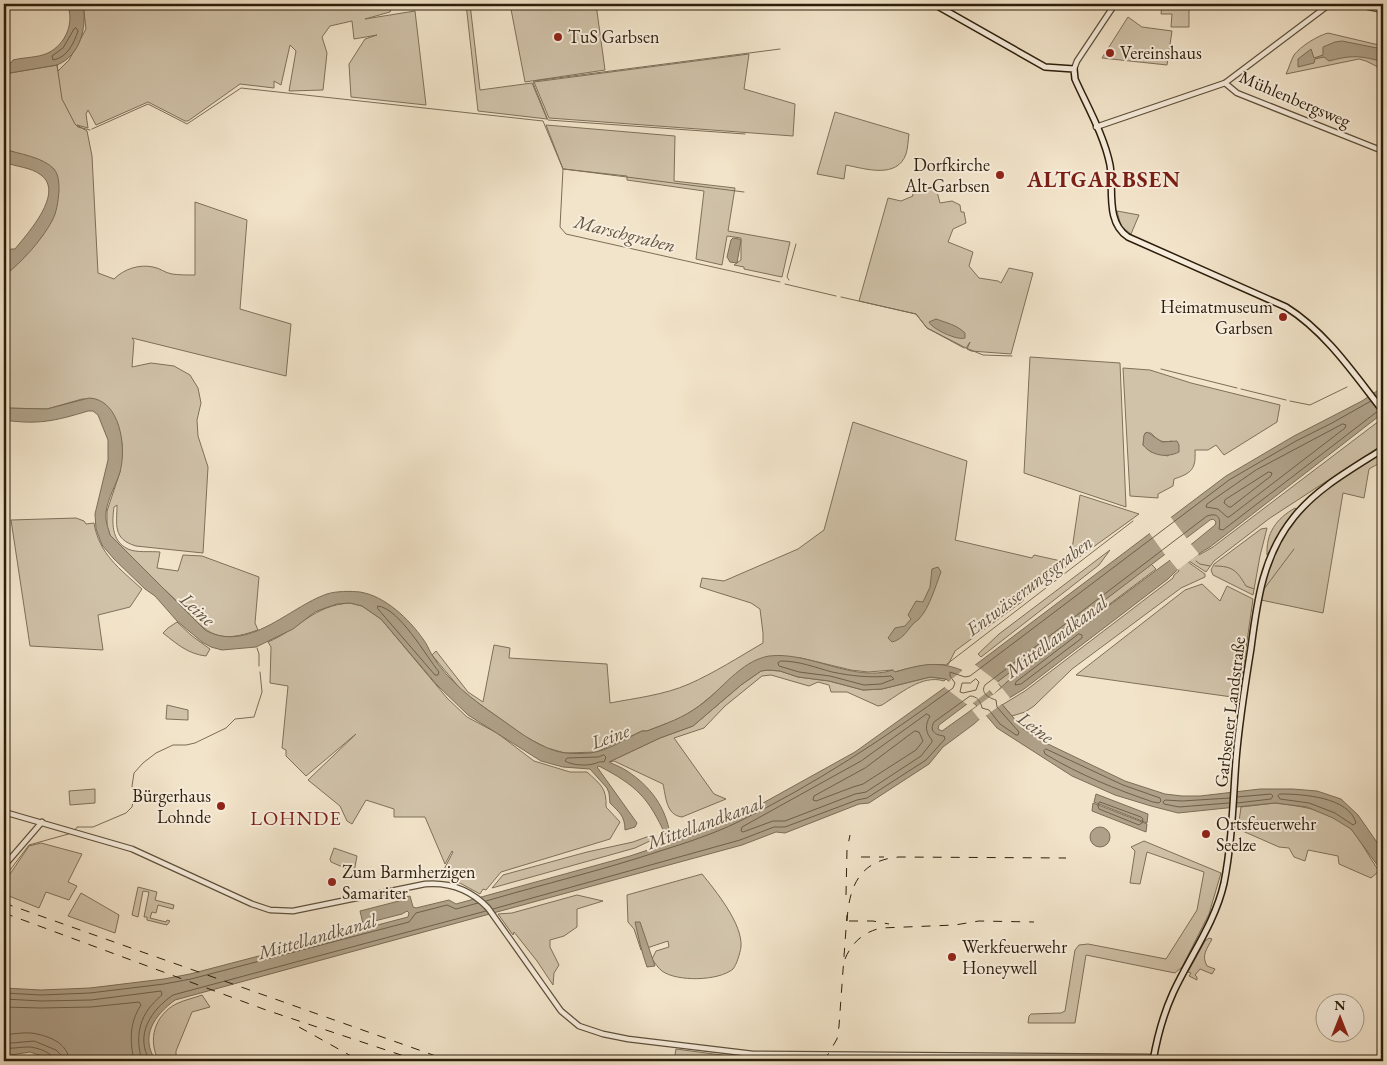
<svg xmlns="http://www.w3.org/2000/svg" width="1387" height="1065" font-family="'EB Garamond',serif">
	<rect width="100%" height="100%" fill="#f2e4ca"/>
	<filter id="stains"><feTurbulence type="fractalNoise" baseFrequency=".004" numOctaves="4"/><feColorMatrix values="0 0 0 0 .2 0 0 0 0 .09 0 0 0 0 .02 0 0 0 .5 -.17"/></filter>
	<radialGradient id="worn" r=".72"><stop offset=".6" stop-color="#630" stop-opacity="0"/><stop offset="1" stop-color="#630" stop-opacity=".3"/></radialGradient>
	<path fill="#d0c2a9" stroke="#7e705a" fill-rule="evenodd" d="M83 4H393L390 12 365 19 415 11 426 105 351 97 349 64 365 39 377 35 354 39 352 21 330 26 322 37 327 53 323 90 289 91 296 51 290 45 281 85 274 81V88L240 84 188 121H185L148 102 96 125 88 110 86 114 88 128 77 125 87 131 92 156 98 273 114 279C124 269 139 264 153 267 160 268 165 273 172 274 179 275 187 275 195 275V202L247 220 240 309 291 324 286 376 132 338 134 341 132 367 151 363 174 366 190 375 198 388 201 403 197 420 198 436 208 467 203 553 136 546C112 539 117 524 117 505L114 507C112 522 111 541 128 549 136 553 151 551 160 552L157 568 178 571 183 555 202 556 259 577 255 623 258 630C218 644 209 636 182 606L183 603 181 605 128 555 110 535 107 526V511L120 472 122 444 119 429 95 399H82L47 409 4 408V276L23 258 42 236 54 169 37 160 4 149V74L57 65 58 71 69 60 86 29Z
		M466 4H470L480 90 532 83 547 119 478 111Z
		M510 4H596L605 70 525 82Z
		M1162 4H1189V27H1171L1172 14H1161Z
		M1128 17 1142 27 1172 31 1167 65 1102 58Z
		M1328 33 1383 46V57L1380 68 1366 61 1359 59 1286 74C1289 68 1291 60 1294 55 1301 46 1317 36 1328 33Z
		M749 54 744 89 795 104 793 136 549 118 534 82Z
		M835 112 909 134C908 140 908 148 906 154 897 179 866 169 846 165L844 179 817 174Z
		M546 125 675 136 674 181 735 188 728 231 790 242 782 277 744 269V267L734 265 741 260V238L727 236 722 265 696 259 704 191 627 180V176L563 169Z
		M935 184 940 203 952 201 960 205 961 212H964L966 223 953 229 948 242 973 252 969 266 979 278 998 281 1001 283 1009 268 1033 273 1011 354 971 351 967 349 970 342 966 348 927 328 916 314 859 301 888 198 901 201 913 196 912 192Z
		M1117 211 1139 215 1131 234 1121 226Z
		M1030 357 1120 363 1126 507 1024 473Z
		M1123 368 1150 370 1191 383 1280 405 1277 422 1224 455 1216 445 1208 450H1195C1196 469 1192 473 1174 479L1173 486 1158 494V498L1130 496ZM1145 433H1151C1158 441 1162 443 1172 441L1168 456 1151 452 1143 445Z
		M1383 418V444L1379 447 1270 518 1214 561 1206 572 1189 561 1198 554 1199 555 1213 547Z
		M853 422 967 461 956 536 955 540 1032 558 1034 555 1070 563 1080 495 1139 514 1024 597 1023 601 955 651 948 665C928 663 913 667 895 672L893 670 868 672 851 670 801 658 746 667 698 707 681 718 647 731H642L597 752 565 753 547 748 524 736 463 692 432 655 436 651 468 692 483 702 494 645 510 648 509 658 607 664 610 703C636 698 664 695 689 684 714 673 739 657 763 643V633L760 609 751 603 700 587 702 578 724 581 798 549 824 530Z
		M1383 451V461L1369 469 1364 498 1343 493 1323 613 1261 600 1260 597C1263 586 1266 574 1269 563 1288 509 1338 481 1383 451Z
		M1295 508 1298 510 1267 555C1266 533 1276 519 1295 508Z
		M76 518 84 521 86 524 94 523C99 554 120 569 142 589L130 607 98 615 103 650 30 646 11 520Z
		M1267 528 1260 556 1253 595 1213 575 1211 570 1214 564 1261 529Z
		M1110 550 1099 565 981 657 978 654 999 634Z
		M1188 562 1205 574V577L1181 588 1072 669 1034 706 1025 712 1012 716 1002 705 1025 691 1173 578 1174 575 1179 571 1178 569Z
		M1151 564 1156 569 1009 680 1002 688 997 682Z
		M1202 584 1220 601 1227 586 1253 599 1239 698 1076 675 1185 590Z
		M350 603 362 606 381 619 447 698 467 717 497 733 534 761 570 772H587C600 784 607 788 606 807L620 822 610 839 501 872 486 890 483 889 480 894 460 883 440 877 453 852 452 851 445 864 425 817H394V809L366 800 352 824 347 821 340 806 308 780 356 734 306 776 286 756V750L282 748 288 686 270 683 271 647 268 642C299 629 314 605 350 603Z
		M177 622 192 636 210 649 206 656C188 654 177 644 163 633L168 628Z
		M768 670 780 671 798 677 829 681 863 690 882 689 930 677 946 679 944 681C922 674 900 694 882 705L878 706 847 692H831L829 685 818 682 809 686 771 675 762 676 725 706 704 728 674 738 714 794 726 799 682 817C666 815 666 797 663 784L614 761 609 762 660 738 693 726 741 685 761 671Z
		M167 705 188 710V720L166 719Z
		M95 789V803L70 805 69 791Z
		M1275 803C1300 806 1332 810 1351 829 1361 840 1370 859 1379 871L1371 878 1339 864 1338 856 1308 850 1305 861 1294 857 1289 848 1279 847 1238 829 1241 807Z
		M652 835 654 836V839L635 848 492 888 503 875 587 852 633 842Z
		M1144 841 1221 873 1209 914 1182 967 1175 973 1086 955 1075 1023H1028L1029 1016 1031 1014 1061 1013 1065 1011 1075 950 1079 945 1088 944 1166 959 1197 910 1204 872 1147 852 1140 884 1130 883 1135 851 1131 847Z
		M41 843 82 854 68 882 77 886 69 900 46 892 39 908 4 894V883L29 846Z
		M334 848 357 856 354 872 331 862 330 859Z
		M702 874C715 890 743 924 741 947 740 953 737 964 733 969 719 981 677 982 662 971 658 968 655 963 652 959L656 951 669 947 668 941 641 950 634 929 628 922 627 895Z
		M138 887 157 892 155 900 174 905 173 909 158 905 156 913 152 912 150 918 166 922 167 920 170 921 167 925 147 920V917H144L149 892 143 891 138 917 132 915Z
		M81 893 119 915 115 933 68 916Z
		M577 895 603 901 577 909V927L564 936 550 940V947L559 965 554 973 553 985 537 961 514 932 513 935 498 914 512 913Z
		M1209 938 1212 939C1207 949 1201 955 1207 966L1215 969 1212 974 1200 969 1195 975 1197 977V980L1189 976 1191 973 1188 972 1205 941Z
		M202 995 210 1007 192 1012 176 1051V1061H159C147 1040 155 1015 176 1004 184 1000 194 998 202 995Z
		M676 1049 729 1056 791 1057 790 1061H674Z"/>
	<path fill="#afa189" stroke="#7b6d56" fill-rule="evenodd" d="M67 4H83C87 27 81 55 57 65L4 74V63L9 61 11 63 13 60C25 57 37 58 48 53 66 44 75 22 67 4Z
		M1342 41 1377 48 1380 51 1379 59 1376 60C1357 55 1348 56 1329 61L1324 57 1315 59 1314 63 1298 67V59L1311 49 1314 58 1323 55V47L1335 42Z
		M4 149C19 154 43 157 54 169 59 175 59 184 59 191 58 201 57 212 52 221 41 241 22 262 4 276L5 255 11 249H15C27 234 65 193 41 175 31 167 16 167 4 162Z
		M733 238 739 239 741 240 737 263 730 262 727 257 731 240Z
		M936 319C947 323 957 325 965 333V338C958 341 932 329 929 322Z
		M1383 387V413L1210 547C1195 556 1181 565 1168 579L1024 689 1001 703 1023 729 1048 744 1125 781 1165 794 1182 796H1200L1260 789H1293L1317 791 1341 799 1358 815 1383 851V873L1351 829 1333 818 1307 807 1275 803 1178 813 1151 806 1115 795 1072 776 997 728 985 714 974 724 943 747 929 764 869 803 859 804 785 833 776 832 742 845 175 1000C155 1015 139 1036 156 1061H57L30 1052 11 1055 4 1053V988L41 990 90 988 164 979 190 974 408 917 409 913 407 911 402 914 363 924 360 911 399 901V899L410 896 413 907 416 908 449 900 456 904 630 856 687 837 736 818 855 752 951 683 946 679 930 677 882 689 863 690 829 681 798 677 780 671 768 670 761 671 741 685 693 726 660 738 609 762C615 765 621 767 627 771 650 786 666 807 670 835L666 836C648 797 637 786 599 766L597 767 637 823 635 827 625 830C625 816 619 812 610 803L609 793 607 788 590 769 563 767 541 761 468 715 437 685 381 619 362 606 350 603 337 604 325 608 315 612 293 629 256 647 222 650 211 647 202 642 177 621 155 596 145 589 114 559 102 545 96 529 95 514 108 460V440L98 415 93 411H88C55 421 38 425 4 420V408L47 409 89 398C120 399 127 447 120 472 116 485 108 498 106 512 105 521 108 527 110 535L205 630C248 654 289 607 327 594 336 591 351 591 360 592 385 596 409 619 423 639 427 644 429 650 432 655 448 681 473 700 498 717 517 730 533 744 556 751 566 754 579 754 590 753 608 751 625 739 642 731H647C665 724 683 718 699 706 721 691 740 661 769 656 810 651 853 683 893 670L895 672C923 664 939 660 966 672L1226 476 1294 436 1362 401ZM1213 519 1216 522 1215 525 1193 543 1009 680 993 695 988 689 1210 520ZM971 701 977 706 942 731 938 729 939 725Z
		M1147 432 1162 442 1177 441 1179 445V452C1167 458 1152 456 1143 445L1144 435Z
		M938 567 941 572C935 587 930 607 919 619 917 621 915 622 913 624 906 632 903 639 892 642L888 638 895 628 905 626 911 619 908 615 916 601 923 602 930 587 932 569Z
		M1096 794 1148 814 1147 823 1094 802Z
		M1093 803 1147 824 1146 832 1092 811Z
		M1090 837a10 10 0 1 1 20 0a10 10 0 1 1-20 0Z
		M635 922H640L655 966 647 967C642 953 638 936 635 922Z"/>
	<path fill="#f2e4ca" d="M1169 515 1188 540 1166 556 1148 531Z
		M1190 543 1199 554 1178 570 1169 559Z
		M974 664 999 683 969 706 943 686 951 680V678H953L962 671V669H966Z
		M1002 688 1010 698 980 720 972 710Z"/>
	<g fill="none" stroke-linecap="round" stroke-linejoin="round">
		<path stroke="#6e604a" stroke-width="1" d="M76 28 78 31C74 43 67 58 53 60L52 56 63 48 74 29Z
			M1343 424 1346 425 1345 428 1229 517H1227L1218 509 1206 507 1207 504 1256 470Z
			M1269 472 1272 473 1271 476 1231 507H1229L1224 503 1225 500Z
			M378 606C399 608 426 656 439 672L438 675H435L378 609Z
			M1079 634 1082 635V638L1021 684 1015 685 1016 682Z
			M781 661C799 661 814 667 832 672 851 676 871 678 891 676L894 679 881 684 864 685 830 676 799 672 779 666 778 663Z
			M976 679 979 682 976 690 963 693 960 692 962 683H970Z
			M927 714 930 716C925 725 925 732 932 740V742L921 756 866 792 855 794 785 821H773L743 832 741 831 742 827 861 761Z
			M915 731 919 732 923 741 916 750 863 784 853 787 816 801 813 800 814 796 865 768Z
			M1046 749 1123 785 1160 798 1161 801 1159 803 1153 802C1115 789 1080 775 1045 754L1044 751Z
			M604 755 606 757 604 762C599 761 598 763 593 764 586 766 571 765 565 761L567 758 598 757Z
			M1280 794C1303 794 1349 797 1356 823L1353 825 1335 813 1309 803 1280 799 1278 796Z
			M1100 802 1141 817 1143 819 1142 823 1139 825 1099 809 1098 806Z
			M1229 803 1179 807 1164 804 1163 802 1165 800 1182 801 1230 798
			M1237 803 1271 799 1273 796 1271 794 1237 797
			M486 901C544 884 603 870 660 851 686 843 713 834 738 822 814 785 885 738 953 688L955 683 950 676V672L965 677 970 676 1229 480 1296 441 1332 423 1371 401
			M493 909 740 840 774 827H785L857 800 867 798 926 760 945 739 944 736C935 735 929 731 934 722L970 696C977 696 981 702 982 708L989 710 1000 724 1016 735H1018L1019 732 997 707 996 700C989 698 980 693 985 685L1207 516C1219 512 1221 519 1219 529L1223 530 1378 411
			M4 993 41 995 90 993 164 984 191 979 409 922 416 913 447 905 456 909 478 903
			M4 999 41 1001 91 1000 161 991 162 995C140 1013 134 1034 142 1061
			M4 1007 41 1008 91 1007 139 1002 141 1005C129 1023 130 1042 134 1061
			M4 1034C13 1035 22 1032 31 1033 47 1035 69 1043 69 1061
			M4 1042 12 1043 34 1041 56 1050 61 1055 62 1061
			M4 1048C12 1049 20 1047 28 1047 37 1047 54 1053 55 1061
			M150 1061C134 1035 151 1010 173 995L486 911"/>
		<path stroke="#7b6d56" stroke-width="1" d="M57 65 62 99 75 124 78 127 90 130
			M92 129 148 104 187 124 241 88 543 121 563 169 560 227 566 234 780 282
			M745 134 548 120 533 83 534 81 780 49
			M564 169 744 192
			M789 280 787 277 796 244
			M785 284 836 296
			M841 297 916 314 927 328 964 348
			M966 348 983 355 1012 356
			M1161 369 1237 388
			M1241 389 1286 400
			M1290 401 1310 405 1347 387
			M1196 561 1200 564 1210 566
			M1215 566C1233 566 1237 571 1246 586L1254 589
			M1264 589 1294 549
			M257 648 259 654V666
			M947 664 1133 521
			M75 830 77 827H93L126 813 132 807 134 796 132 786 134 773 143 763 156 753 173 745H186L195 743 226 728 235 719 254 717 262 692 260 672
			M4 878 29 845 72 833"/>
		<g stroke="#5e503a" stroke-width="7">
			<path id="tertiary" d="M1355 4 1383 10
				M1074 69 1077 61 1115 4
				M1225 83 1237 93 1383 151
				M1096 127 1225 83 1330 4
				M4 812 132 849 252 904 270 910 293 911 425 884C450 882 471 890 488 908L561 1011 579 1026 603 1034 628 1039 753 1054 1148 1057 1174 1061
				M4 866 42 822"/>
		</g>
		<g stroke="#2c1e0a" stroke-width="8">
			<path id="secondary" d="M934 4 1045 67 1074 69 1075 79C1087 106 1104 135 1110 165 1114 188 1105 222 1128 237L1286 307C1326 332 1354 374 1383 411
				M1153 1061C1157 1038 1163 1015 1173 993 1190 956 1215 923 1224 883 1232 843 1233 801 1236 760 1239 722 1245 685 1251 648 1257 601 1263 555 1294 517 1317 488 1352 469 1383 449"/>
		</g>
		<use href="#tertiary" stroke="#f7eddd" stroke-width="4.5"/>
		<use href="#secondary" stroke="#f7eddd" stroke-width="5"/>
		<path stroke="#2c1e0a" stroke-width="1" stroke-dasharray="9 9" stroke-linecap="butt" d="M861 857H884
			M846 895 847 850 850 835
			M4 903 450 1061
			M4 913 266 1010 419 1061
			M847 921C849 886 860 860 899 857L1066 858
			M849 921H873L889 924
			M845 959C852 942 864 932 881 928L955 925 979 921 1034 922
			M299 1027 360 1061
			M824 1061 837 1039 839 1026 847 915"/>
	</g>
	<g fill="#8f2418" stroke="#f7eddd" stroke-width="2">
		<circle cx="558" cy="37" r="5"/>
		<circle cx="1110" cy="53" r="5"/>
		<circle cx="1000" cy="175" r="5"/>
		<circle cx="1283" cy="317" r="5"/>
		<circle cx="221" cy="806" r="5"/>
		<circle cx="1206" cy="834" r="5"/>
		<circle cx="332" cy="882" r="5"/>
		<circle cx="952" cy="957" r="5"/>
	</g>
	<g text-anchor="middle" stroke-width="4" stroke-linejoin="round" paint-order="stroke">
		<g font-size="18" fill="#2c1e0a" stroke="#f7eddd" text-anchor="start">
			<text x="568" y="43">TuS Garbsen</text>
			<text x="1120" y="59">Vereinshaus</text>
			<text x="990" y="171" text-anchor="end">Dorfkirche<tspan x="990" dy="21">Alt-Garbsen</tspan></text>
			<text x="1273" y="313" text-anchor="end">Heimatmuseum<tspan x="1273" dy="21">Garbsen</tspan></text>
			<text x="211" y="802" text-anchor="end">Bürgerhaus<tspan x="211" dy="21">Lohnde</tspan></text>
			<text x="1216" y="830">Ortsfeuerwehr<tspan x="1216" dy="21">Seelze</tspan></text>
			<text x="342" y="878">Zum Barmherzigen<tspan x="342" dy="21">Samariter</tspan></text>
			<text x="962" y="953">Werkfeuerwehr<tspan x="962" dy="21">Honeywell</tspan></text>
		</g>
		<g font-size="18" fill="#2c1e0a" stroke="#f7eddd">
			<text transform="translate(1295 99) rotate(23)" y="6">Mühlenbergsweg</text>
			<text transform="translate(1230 712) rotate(-83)" y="6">Garbsener Landstraße</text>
		</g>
		<g font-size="19" font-style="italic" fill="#60523d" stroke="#f7eddd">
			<text transform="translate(625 233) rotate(14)" y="7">Marschgraben</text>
			<text transform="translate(1029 585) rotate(-37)" y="7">Entwässerungsgraben</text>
			<text transform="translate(198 609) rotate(43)" y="7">Leine</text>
			<text transform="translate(1056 636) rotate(-37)" y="7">Mittellandkanal</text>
			<text transform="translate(1036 727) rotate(37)" y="7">Leine</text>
			<text transform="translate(610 736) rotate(-20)" y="7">Leine</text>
			<text transform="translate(705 822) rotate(-20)" y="7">Mittellandkanal</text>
			<text transform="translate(317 936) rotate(-16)" y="7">Mittellandkanal</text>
		</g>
		<g font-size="20" letter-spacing="1" fill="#7a1f14" stroke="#f7eddd">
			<text x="296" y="825">LOHNDE</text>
		</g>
		<g font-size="22" font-weight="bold" letter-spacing="1" fill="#7a1f14" stroke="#f7eddd">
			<text x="1104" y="187">ALTGARBSEN</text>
		</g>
	</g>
	<rect width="1387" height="1065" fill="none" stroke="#f2e4ca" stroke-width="20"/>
	<rect x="5" y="5" width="1377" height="1055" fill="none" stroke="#2c1e0a" stroke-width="2.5"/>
	<rect x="10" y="10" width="1367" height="1045" fill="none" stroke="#2c1e0a"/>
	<g transform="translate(1340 1018)"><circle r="24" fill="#f7eddd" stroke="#a69a89"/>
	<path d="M0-4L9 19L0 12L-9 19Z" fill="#8f2418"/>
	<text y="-8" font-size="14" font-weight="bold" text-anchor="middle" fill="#2c1e0a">N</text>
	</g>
	<rect width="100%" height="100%" filter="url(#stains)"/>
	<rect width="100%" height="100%" fill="url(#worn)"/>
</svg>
